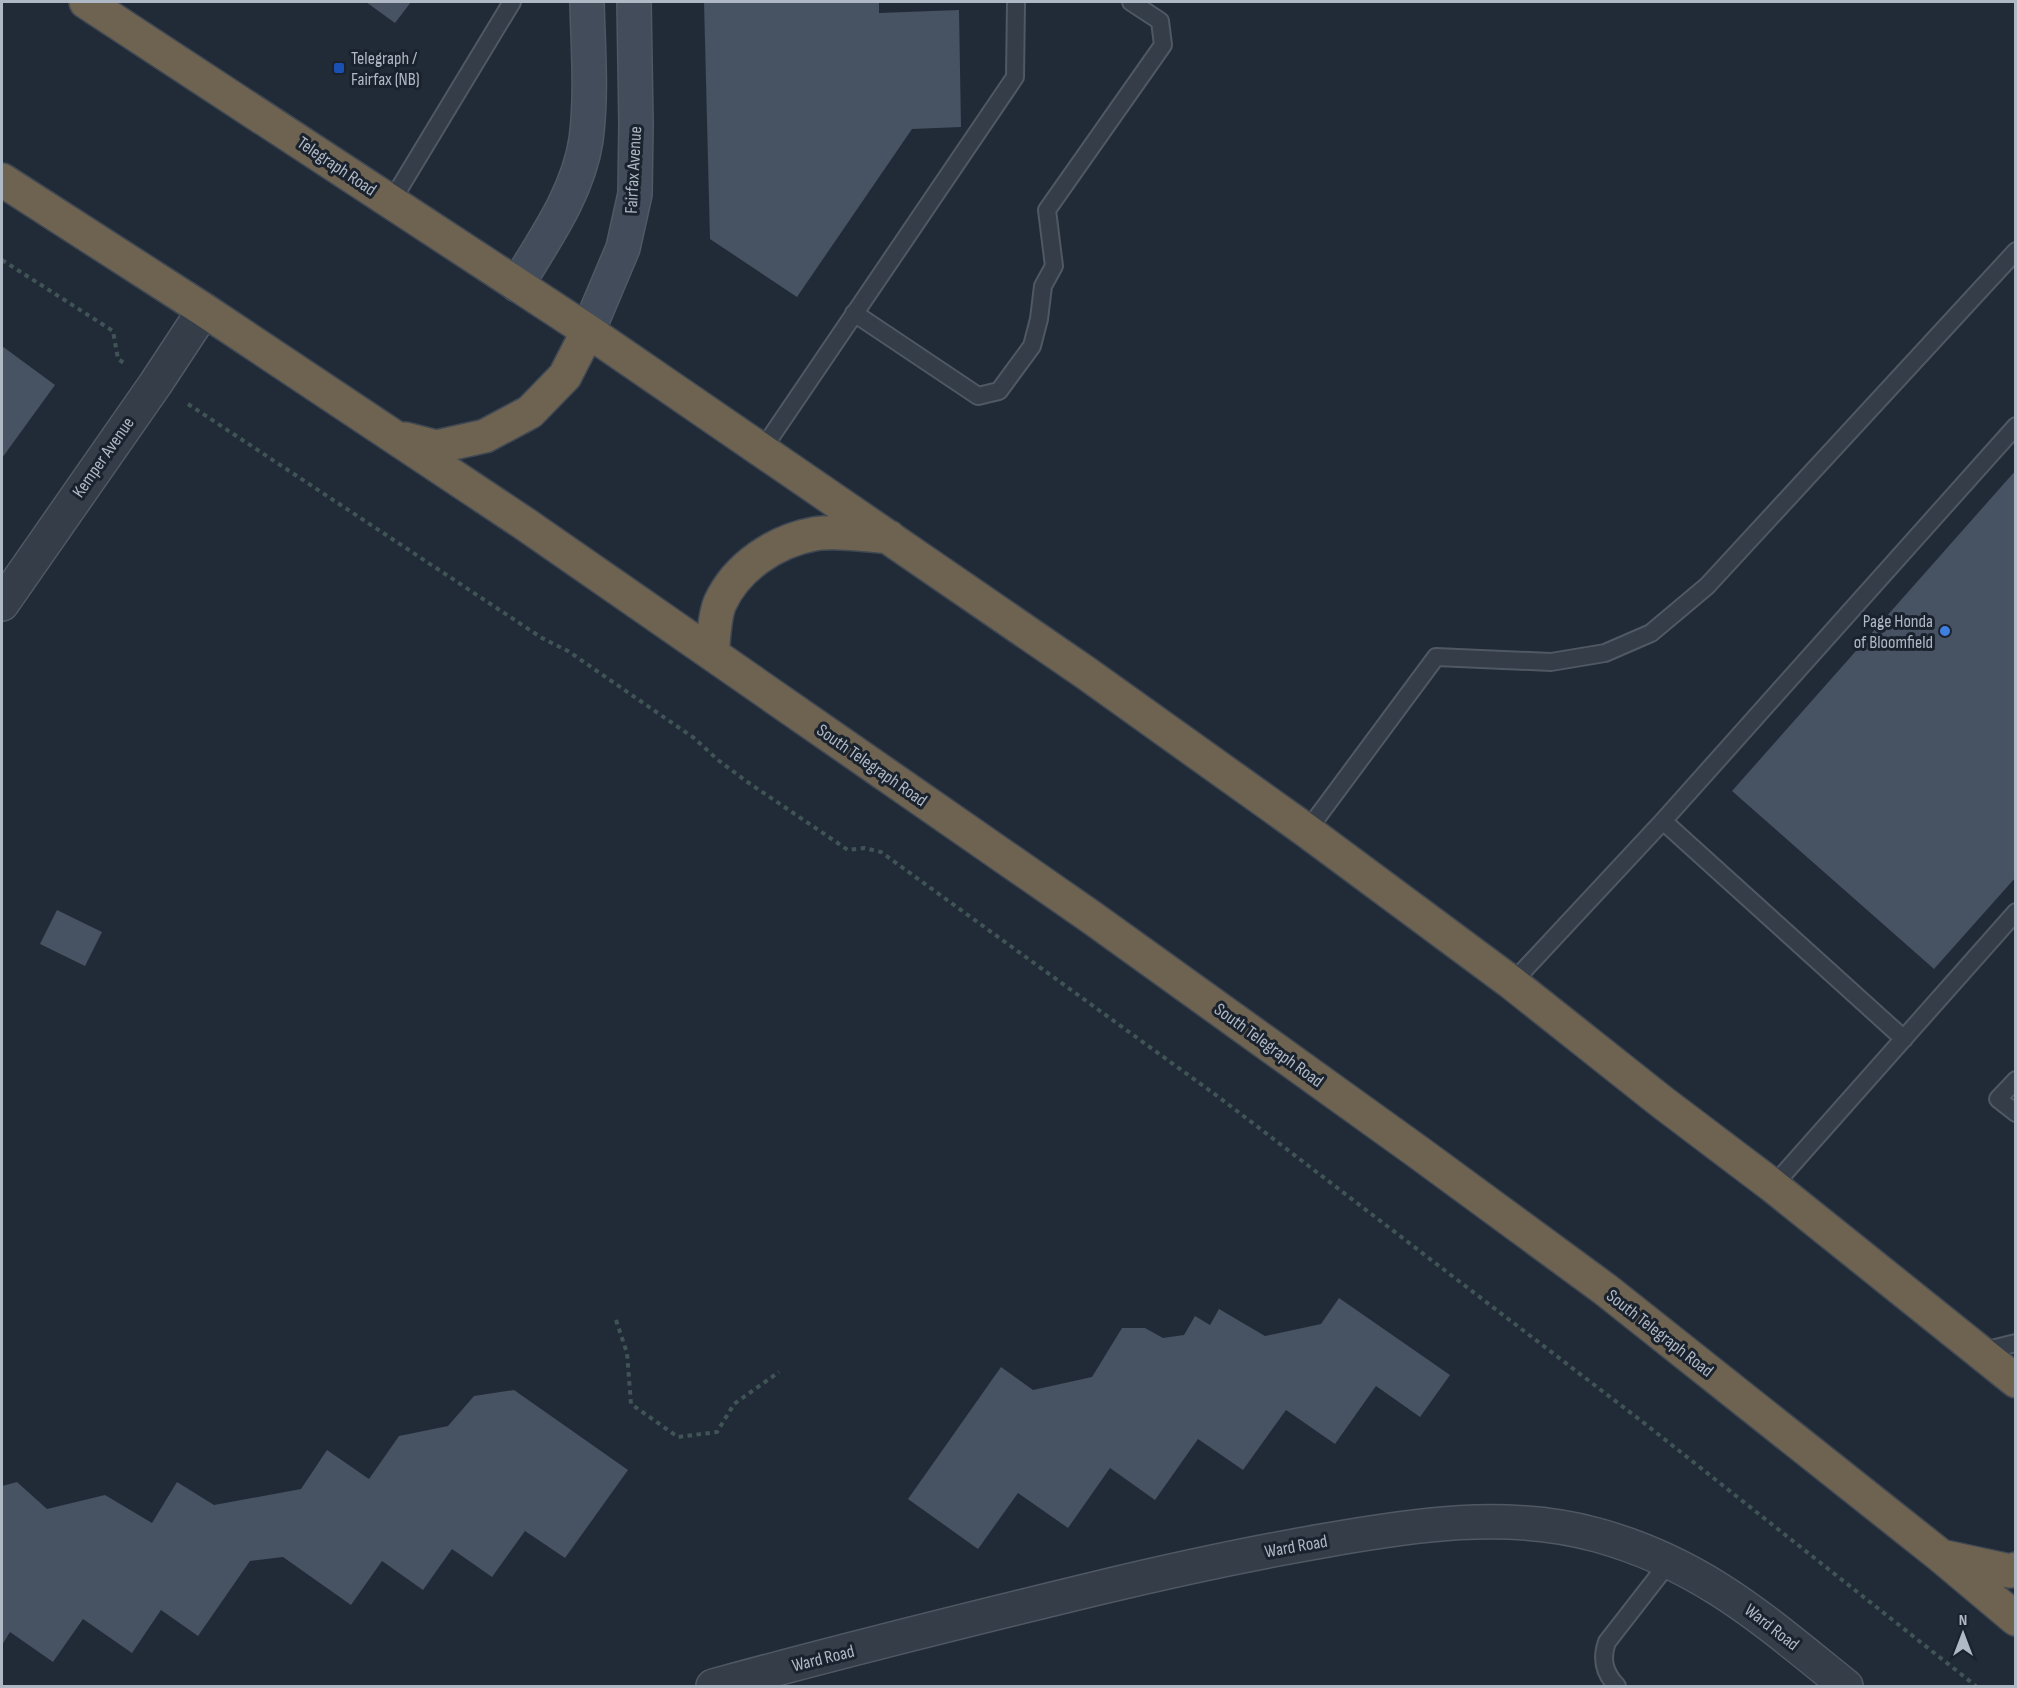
<svg xmlns="http://www.w3.org/2000/svg" width="2017" height="1688" font-family="'Sofia Sans Condensed',sans-serif">
	<rect width="100%" height="100%" fill="#212b38"/>
	<path fill="#475262" d="M366 2H411L395 23Z
		M704 2H879V13L959 10 961 127 912 129 797 297 710 239Z
		M2 346 55 385 2 458Z
		M2016 470V877L1934 969 1732 791Z
		M57 910 102 932 85 966 40 944Z
		M1339 1298 1450 1375 1420 1417 1376 1386 1335 1444 1286 1410 1243 1470 1198 1439 1155 1500 1110 1468 1068 1528 1018 1493 978 1549 908 1499 1001 1367 1033 1390 1092 1377 1122 1328H1145L1163 1338 1184 1335 1195 1316 1210 1325 1219 1309 1265 1336 1321 1324Z
		M514 1390 628 1470 565 1558 525 1531 492 1577 452 1549 423 1590 382 1561 351 1605 283 1557 250 1561 198 1636 161 1610 132 1653 83 1619 53 1662 10 1632 2 1645V1486L17 1482 47 1509 105 1495 152 1523 177 1482 214 1505 301 1489 327 1450 369 1479 399 1436 448 1426 474 1396Z"/>
	<g fill="none" stroke-linecap="round" stroke-linejoin="round">
		<g stroke="#4f5863" stroke-width="20">
			<path id="lane" d="M391 202 512 2
				M854 313 978 396 999 391 1032 346 1039 319 1043 286 1054 266 1047 210 1163 45 1160 21 1131 2
				M762 450 1015 77 1016 2
				M1663 821 1904 1039
				M1307 831 1436 657 1551 662 1605 653 1651 633 1707 586 2016 251
				M1512 983 1663 821 2016 426
				M2016 1080 1998 1099 2016 1113
				M1773 1186 2016 912
				M1979 1352 2016 1343
				M1617 1686C1604 1673 1601 1659 1607 1642L1670 1561"/>
		</g>
		<g stroke="#4f5863" stroke-width="36">
			<path id="street" d="M2 604 156 383 204 310
				M713 1686C841 1651 970 1619 1098 1588 1173 1570 1247 1554 1322 1541 1412 1525 1507 1510 1597 1535 1702 1564 1764 1620 1846 1686"/>
		</g>
		<g stroke="#4f5863" stroke-width="36">
			<path id="secondary" d="M517 285C544 240 578 193 586 140 592 95 588 47 587 2
				M588 331 623 248 635 194 636 124 634 2"/>
		</g>
		<g stroke="#3f4853" stroke-width="36">
			<path id="highway" d="M86 2 588 331 1086 673 1307 831 1512 983 1662 1102 1773 1186 2016 1381
				M2 180 204 310 525 524 1091 917 1418 1152 1606 1290 1941 1556 2016 1619
				M405 439 436 447 485 436 530 412 565 376 588 331
				M712 653C714 638 714 617 720 603 737 566 776 541 814 534 836 530 866 535 889 537
				M1945 1557 2010 1571 2016 1569"/>
		</g>
		<path stroke="#405456" stroke-width="4" stroke-dasharray="4.5 4.5" stroke-linecap="butt" d="M2 260 113 331 118 359 124 363
			M188 404 542 638 568 651 694 738 718 760 746 781 848 850 864 848 881 852 1220 1098 1644 1423 1976 1686
			M616 1320 627 1353 631 1404 678 1437 717 1432 734 1404 779 1372"/>
		<use href="#lane" stroke="#343d48" stroke-width="16"/>
		<use href="#street" stroke="#343d48" stroke-width="33"/>
		<use href="#secondary" stroke="#424c5b" stroke-width="33"/>
		<use href="#highway" stroke="#6e6251" stroke-width="33"/>
	</g>
	<rect fill="#1a4fb4" stroke="#1a222d" stroke-width="2" x="333" y="62" width="12" height="12" rx="3"/>
	<circle fill="#3f7fe0" stroke="#1a222d" stroke-width="2" cx="1945" cy="631" r="6"/>
	<g text-anchor="middle" stroke-width="6" stroke-linejoin="round" paint-order="stroke">
		<g font-size="18" fill="#afb8c5" stroke="#1a222d" text-anchor="start">
			<text x="351" y="64">Telegraph /<tspan x="351" dy="21">Fairfax (NB)</tspan></text>
			<text x="1933" y="627" text-anchor="end">Page Honda<tspan x="1933" dy="21">of Bloomfield</tspan></text>
		</g>
		<g font-size="18" fill="#afb8c5" stroke="#1a222d">
			<text transform="translate(337 166) rotate(34)" y="6">Telegraph Road</text>
			<text transform="translate(633 170) rotate(-87)" y="6">Fairfax Avenue</text>
			<text transform="translate(103 457) rotate(-55)" y="6">Kemper Avenue</text>
			<text transform="translate(872 765) rotate(35)" y="6">South Telegraph Road</text>
			<text transform="translate(1269 1045) rotate(36)" y="6">South Telegraph Road</text>
			<text transform="translate(1660 1333) rotate(38)" y="6">South Telegraph Road</text>
			<text transform="translate(1296 1546) rotate(-10)" y="6">Ward Road</text>
			<text transform="translate(1772 1627) rotate(38)" y="6">Ward Road</text>
			<text transform="translate(823 1658) rotate(-14)" y="6">Ward Road</text>
		</g>
	</g>
	<rect width="2017" height="1688" fill="none" stroke="#afb8c5" stroke-width="6"/>
	<g transform="translate(1963 1634)" stroke="#1a222d" stroke-width="4.5" paint-order="stroke">
	<path d="M0-4.5L10 22L0 15L-10 22Z" fill="#afb8c5"/>
	<text y="-9" font-size="16" font-weight="bold" text-anchor="middle" fill="#afb8c5">N</text>
	</g>
</svg>
